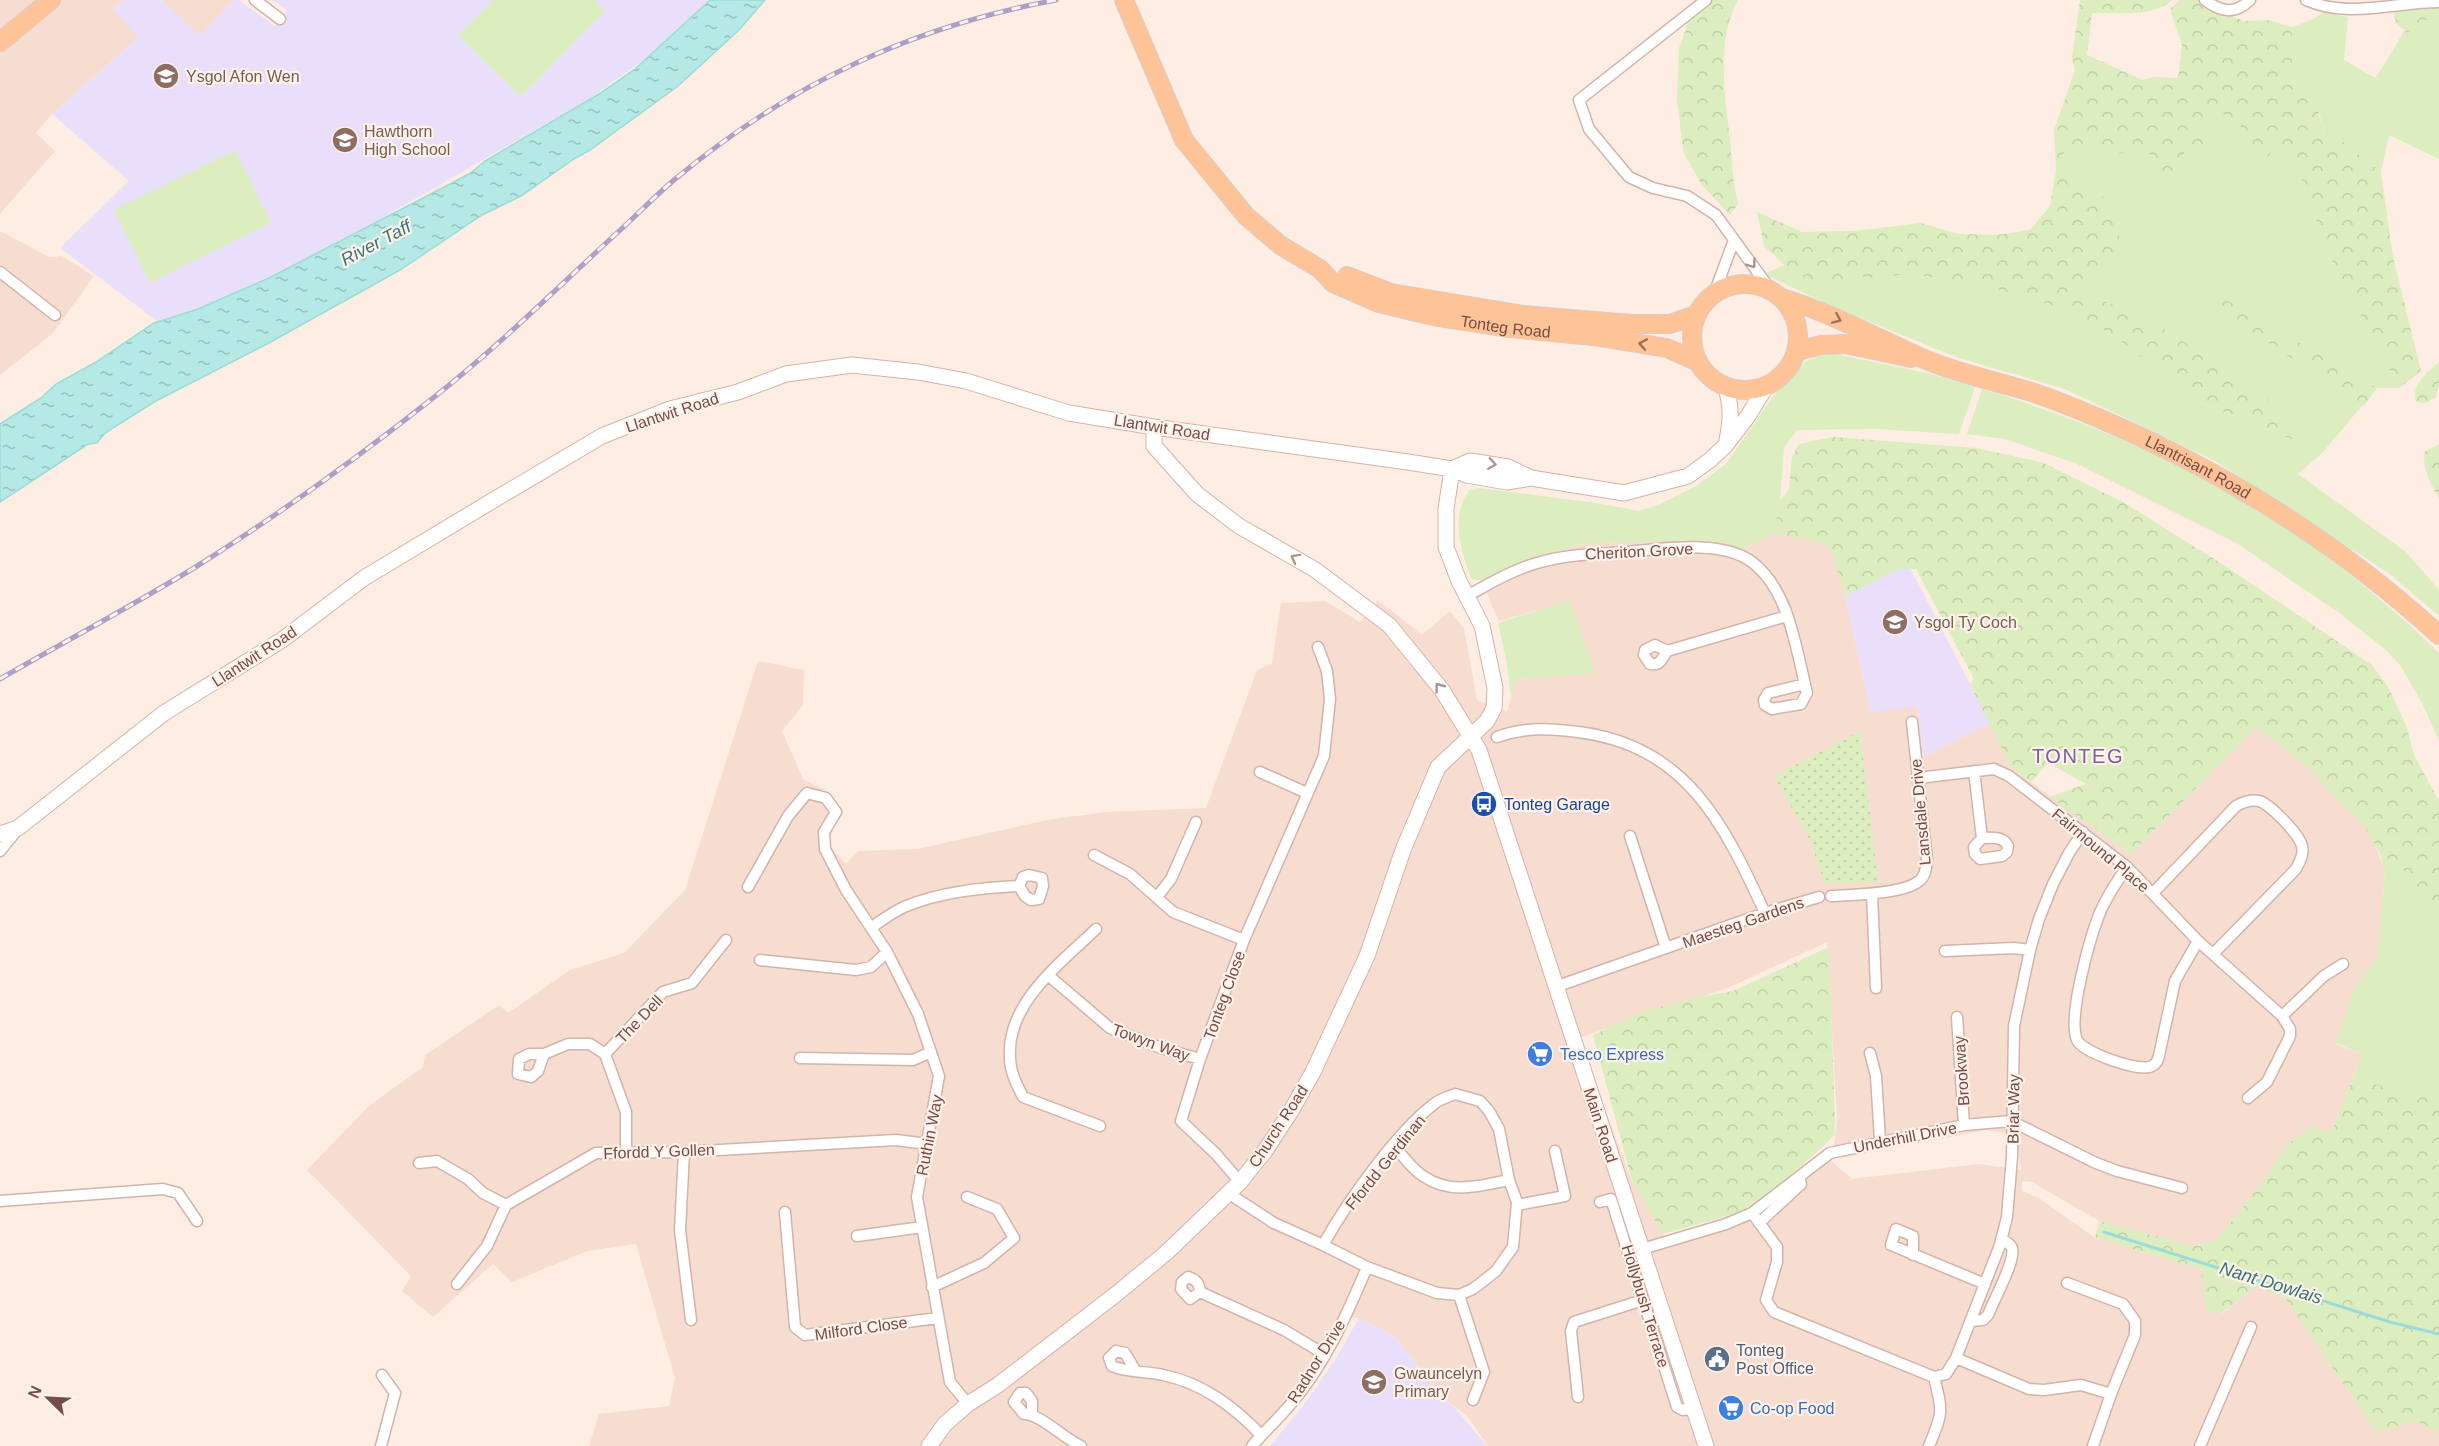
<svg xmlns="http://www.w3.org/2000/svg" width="2439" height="1446" font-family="Helvetica,sans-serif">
	<defs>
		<pattern id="forest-crowns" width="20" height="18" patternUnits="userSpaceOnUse" patternTransform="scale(1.5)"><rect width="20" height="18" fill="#dcedc0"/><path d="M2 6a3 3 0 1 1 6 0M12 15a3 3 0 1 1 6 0" fill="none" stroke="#c0cda6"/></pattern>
		<pattern id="garden-dots" width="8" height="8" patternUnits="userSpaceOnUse" patternTransform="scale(1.5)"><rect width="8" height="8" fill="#dcedc0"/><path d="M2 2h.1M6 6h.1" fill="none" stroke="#c0cda6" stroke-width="1.8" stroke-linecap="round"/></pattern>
		<pattern id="water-ripples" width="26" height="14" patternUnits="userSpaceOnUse" patternTransform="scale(1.5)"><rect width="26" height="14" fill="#b5e9e5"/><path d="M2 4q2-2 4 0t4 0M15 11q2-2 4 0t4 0" fill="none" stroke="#98bfbb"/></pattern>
	</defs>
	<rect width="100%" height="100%" fill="#feede2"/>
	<path fill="#f6ddd0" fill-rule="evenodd" d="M0 0H124L114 8 138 38 52 114 36 133 55 151 0 214Z
		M161 0H234L200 36Z
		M0 231 49 257 62 256 94 276 52 334 0 375Z
		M1773 534 1812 540 1833 549 1837 557 1870 711 1918 706 1923 757 1990 723 2008 761 2007 765 2131 854 2257 726 2318 773 2367 826 2385 870 2378 958 2356 985 2335 1044 2362 1054 2331 1133 2312 1126 2287 1145 2264 1180 2217 1240 2194 1246 2099 1221 2032 1182 2022 1181V1191L2039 1198 2095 1238 2201 1269 2221 1314 2257 1286 2285 1298 2376 1432 2416 1421 2439 1434V1446H1488L1467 1416 1431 1389 1425 1375 1396 1337 1359 1318 1351 1317 1256 1446H589L599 1414 669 1406 675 1378 636 1244 587 1251 512 1282 493 1264 433 1317 402 1291 411 1276 307 1170 370 1105 423 1067 425 1055 499 1005 508 1013 570 970 624 953 685 890 758 661 804 670 803 705 782 731 803 779 826 791 839 809 828 845 846 864 858 851 918 849 1047 820 1106 812 1206 808 1257 670 1272 663 1281 603 1325 601 1360 622 1378 600 1422 635 1450 611 1464 629 1477 700 1507 712 1517 679 1595 673 1570 601 1499 621 1481 580 1557 550 1589 543 1702 540 1742 549ZM1827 942 1837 1119 1834 1145 1841 1158 1986 1130 2016 1135 2021 1170 1979 1164 1852 1179 1823 1154 1750 1209 1726 1220H1716L1663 1238V1234L1632 1181 1578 1038 1728 988Z"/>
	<path fill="#eadffa" d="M124 0H161L200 35 234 0H239L275 26 287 10 271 0H708L656 51 589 99 375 222 269 277 198 308 157 321 60 248 129 181 52 114 138 38 113 8Z
		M1837 557 1906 560 1990 723 1923 757 1918 707 1870 712Z
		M1359 1318 1396 1337 1425 1375 1431 1389 1453 1406 1487 1446H1270L1306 1402 1338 1355Z"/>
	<path fill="#dcedc0" d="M493 0H595L605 11 521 97 458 36Z
		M2324 12 2348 17 2344 60 2375 78C2390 58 2399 38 2412 18L2439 19V159L2389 135 2381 172 2321 124 2320 114 2294 92 2292 77V27L2312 20Z
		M2215 112 2237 118 2292 153 2327 251 2399 388H2377L2323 452 2298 474 2406 552 2439 590V616L2390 574 2215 461 2065 389 1959 358 1840 310 1764 274 1784 265 1790 270 1826 283 1854 276 1878 279 1908 273 2004 291 2069 310 2114 336 2197 401 2321 451 2258 390 2166 330 2081 290 2094 275 2127 252 2114 230 2102 196 2072 185 2063 165 2064 146 2095 131 2114 155 2146 147 2161 174 2204 127Z
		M235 150 271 223 150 283 114 210Z
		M1836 354 1932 374 1975 387 1959 434 1877 429 1797 430 1784 448 1780 501 1773 534 1742 549 1702 540 1589 543 1557 550 1481 580 1471 579C1461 549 1449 517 1470 489L1479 488 1597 503 1638 511 1660 504 1696 486 1726 464 1781 385 1806 361 1822 355Z
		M1982 389C2005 395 2028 404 2051 412 2196 462 2330 545 2439 653V741L2422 703 2400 665 2386 650 2338 612 2238 544 2077 464 2005 439 1967 434Z
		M1570 600 1595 673 1517 679 1511 699 1507 664 1498 623Z
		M2380 854 2402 867 2429 905 2439 915V1091C2408 1094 2382 1089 2354 1075L2362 1054 2335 1043 2356 985 2378 957 2385 871Z"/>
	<path fill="url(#forest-crowns)" d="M1696 0H1738C1716 38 1725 99 1730 140 1732 162 1733 183 1738 204L1730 215 1701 184 1683 151 1677 98 1679 48Z
		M2080 0H2173C2150 18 2119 12 2092 13L2087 55 2142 80 2154 77 2178 78 2182 45 2170 9 2180 0H2199L2208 8 2245 21 2268 20 2292 27V77L2294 92 2314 94 2321 124 2381 172 2393 257 2421 371 2399 388 2327 251 2292 153 2277 145 2267 158 2250 147 2237 118 2215 112 2204 127 2205 144 2184 150V167L2161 174 2146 148 2114 155 2102 153 2095 132 2081 145 2064 146 2063 165 2072 185 2102 196 2116 210 2115 229 2128 252 2094 275 2081 290 2166 330 2258 390 2323 452 2197 401 2114 336 2069 310 2004 291 1908 273 1878 279 1854 276 1826 283 1805 278 1790 270 1764 246 1757 212 1802 232 1854 231 1921 223 1958 234 1997 235 2030 230 2050 206 2056 171 2054 130 2075 70 2072 57Z
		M2439 0V19C2429 18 2421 21 2415 30L2407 32 2396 23 2394 13 2398 4Z
		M2197 296 2221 297 2377 388 2364 406Z
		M2439 362V385L2436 397 2426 403 2416 402C2410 385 2428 372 2439 362Z
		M1833 437 1976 448 2044 463 2123 502 2222 564 2372 665 2388 687 2406 725 2414 755 2439 801V915L2429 905 2402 868 2380 854 2363 824 2336 799 2309 768 2256 727 2131 854 2050 797 2086 784 2048 763 2031 782 2007 765 2008 761 1970 684 1974 679 1916 569H1899L1846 596 1829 547 1812 540 1773 534 1780 501 1789 489 1792 457 1799 444Z
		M2439 444V498C2430 483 2423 470 2424 452Z
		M1829 947 1835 1121 1834 1135 1826 1144 1768 1195 1738 1213 1663 1234 1632 1181 1593 1035 1643 1011 1698 997 1733 991Z
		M2354 1075C2382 1089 2408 1094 2439 1091V1434L2416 1421 2376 1432 2285 1298 2257 1286 2220 1314 2206 1309 2201 1269 2095 1238 2099 1221 2194 1246 2217 1240 2264 1180 2287 1145 2312 1126 2331 1133Z"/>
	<path fill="url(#garden-dots)" d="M1860 731 1878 882 1825 883 1809 838 1774 776Z"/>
	<path fill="url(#water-ripples)" stroke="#9bdcd8" stroke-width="1.5" d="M710 0H765L738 31 678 86 590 150 574 159 521 196 482 215 400 270 267 344 154 402 105 433 97 443 88 444 0 502V424L41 398 56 384 96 362 154 323 198 309 269 278 469 174 485 161 599 94 635 69Z"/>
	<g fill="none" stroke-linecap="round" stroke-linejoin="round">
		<path stroke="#9bdcd8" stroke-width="3" d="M2104 1232 2390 1322 2439 1334"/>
		<g stroke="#d2b4aa" stroke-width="13">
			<path id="street" d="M255 0 280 19
				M1706 0 1579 100 1589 129 1629 177 1653 188 1687 196 1716 215 1770 289
				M2205 0C2221 12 2235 15 2250 0
				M2306 0C2348 19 2395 2 2439 2
				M0 272 55 315
				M1714 294 1734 240
				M1467 596C1489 584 1512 570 1537 563 1567 554 1596 554 1627 552 1662 549 1722 539 1752 562 1790 591 1796 650 1807 693L1801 704 1772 709 1765 705 1764 700 1768 693 1805 684
				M1667 651 1655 645 1645 650 1644 655 1650 664C1660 666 1662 659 1667 651L1787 616
				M1497 737C1525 727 1549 728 1578 732 1686 745 1724 824 1765 913
				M1974 771 1982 838 1974 847 1975 854 1980 859 2002 856 2007 852 2008 846C2003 836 1992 838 1982 838
				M1260 772 1307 793
				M1918 778 1994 769 2009 776 2127 867 2198 941 2282 1016 2290 1029V1036L2267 1082 2248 1098
				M1630 836 1666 948
				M0 851 18 829
				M1094 855 1130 874 1173 912 1244 940
				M2127 867C2117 881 2108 895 2101 910 2091 934 2067 1017 2077 1040 2082 1052 2140 1073 2152 1066 2158 1063 2159 1057 2160 1051L2175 981 2198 941
				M748 887 788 816 807 793 826 798 836 812 824 832 825 849 846 890 887 952 918 1014 939 1076 917 1197 950 1382 968 1404
				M2153 893 2236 806C2243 802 2251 799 2259 801 2271 805 2299 834 2302 846 2304 854 2300 861 2296 869L2213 954
				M1872 894 1876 988
				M1831 896C1851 895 1904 894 1919 881 1926 876 1926 867 1927 859L1912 722
				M1157 897 1171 879 1196 822
				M872 927C882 920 893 912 904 907 939 892 981 888 1019 886L1023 877 1029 875 1042 878 1043 886 1039 899 1031 900 1025 896 1019 886
				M1096 929C1061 963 1006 1003 1010 1058 1010 1072 1017 1085 1023 1097L1100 1126
				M1945 951 2014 948 2030 950
				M760 960 856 970 871 967 887 952
				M1049 976 1110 1028 1161 1048 1200 1059
				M1555 987 1765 913 1819 897
				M2282 1016 2324 976 2343 964
				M1957 1017 1964 1125
				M1870 1053 1876 1076 1880 1141
				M544 1054 538 1071 531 1077 518 1074 519 1059 529 1054H544L568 1044H590L605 1054 626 1112V1152
				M605 1054 663 992 692 983 726 940
				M800 1058 913 1060 931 1052
				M1394 1146C1403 1156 1412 1169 1423 1176 1450 1195 1480 1186 1509 1180
				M684 1152 680 1230 691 1320
				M419 1163 437 1161 468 1179 483 1193 506 1205 596 1153 684 1152 896 1140 927 1144
				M1240 1182 1216 1154 1181 1121 1200 1059 1244 940 1324 756 1330 699 1327 671 1318 647
				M1228 1193 1274 1223 1323 1245 1367 1267 1437 1293 1459 1295 1473 1289 1496 1271 1513 1247 1517 1202 1509 1180 1499 1129 1489 1111 1480 1101 1455 1094C1448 1097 1440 1099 1434 1104 1396 1133 1347 1202 1323 1245
				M0 1201 163 1189 178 1193 197 1221
				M1600 1202 1611 1199 1677 1407 1683 1410 1694 1409
				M1517 1205 1565 1196 1555 1151
				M785 1212 795 1327 805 1335 938 1318
				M1752 1213 1777 1247V1262L1766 1300 1774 1312 1934 1377
				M1759 1223 1801 1184 1799 1177
				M857 1236 922 1227
				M1642 1249 1726 1224 1752 1213 1830 1153 1964 1125 2011 1121 2096 1163 2117 1171 2182 1188
				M1913 1255V1236L1896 1229 1891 1245 1985 1284
				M2067 1283 2123 1304 2135 1321V1335L2111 1394 2093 1446
				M457 1284 487 1246 506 1205
				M932 1287 984 1263 1014 1238 997 1209 967 1197
				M1200 1292C1199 1283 1197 1280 1188 1277L1182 1282 1181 1289 1190 1299 1200 1292 1284 1330 1324 1354
				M1459 1295 1484 1372 1473 1400
				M1970 1321 1983 1320 1988 1315C1993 1301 2016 1261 2012 1248 2010 1243 2006 1242 2001 1239
				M1956 1358 2029 1389 2044 1390 2081 1385 2111 1394
				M1135 1370 1125 1353 1116 1351 1109 1358 1112 1366C1128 1373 1147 1371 1163 1375 1203 1383 1234 1407 1261 1435
				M1934 1377 1946 1374 1956 1358 2000 1245 2007 1217 2012 1157 2014 1026 2030 950 2039 919 2053 884 2069 853 2083 832
				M1578 1397 1571 1331 1574 1322 1643 1300
				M1032 1414V1401L1026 1393H1020L1014 1402 1024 1414C1041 1414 1064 1439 1081 1446
				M381 1446 395 1393 382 1375
				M1252 1446C1264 1432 1278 1419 1290 1405 1324 1366 1347 1315 1367 1267
				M1929 1446C1943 1412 1943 1413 1934 1377
				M2200 1446 2251 1327"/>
		</g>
		<g stroke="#d6b2a8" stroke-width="17">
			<path id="secondary" d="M1725 386C1732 405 1731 421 1727 440
				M1154 427V446L1197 494 1239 526 1314 569 1389 625 1442 690 1479 750 1706 1446
				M1452 469 1470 461 1508 467 1531 478 1624 493 1688 476 1710 460 1725 446 1748 416 1767 385
				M0 834 18 828 164 713 282 640 364 578 497 498 602 436 670 409 738 392 786 374 852 365 918 372 966 381 1069 413 1154 427 1408 462 1452 469 1467 475 1507 482 1531 478
				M929 1446 945 1424 968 1404 998 1385 1115 1295 1166 1253 1240 1182 1265 1151 1291 1111 1313 1072 1367 956 1403 850 1438 767 1487 721 1494 708 1495 688 1482 626 1459 581 1446 547V509L1452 469"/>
		</g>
		<g stroke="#d9cdcb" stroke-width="20">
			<g id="primary">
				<path id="s1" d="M1124 0 1184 140 1246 216 1280 245 1320 269 1333 283 1379 303 1433 316 1510 328 1593 336 1667 348 1698 362"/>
				<path d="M0 42 51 0"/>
				<path d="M1347 276 1391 293 1524 315 1631 324H1670L1696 315"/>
				<circle cx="1745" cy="337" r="53"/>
				<path id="s2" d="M1782 298C1831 313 1877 338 1924 359 1957 373 1994 381 2028 391 2051 398 2074 408 2096 417 2222 470 2338 543 2439 635"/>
				<path d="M1797 351 1821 345 1845 344 1911 358"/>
			</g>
		</g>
		<use href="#street" stroke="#fff" stroke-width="10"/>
		<use href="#secondary" stroke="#fff" stroke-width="15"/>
		<use href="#primary" stroke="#ffc398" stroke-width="18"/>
		<g stroke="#ada0c8" stroke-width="5">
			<path id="rail" d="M0 679C64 642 130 607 194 568 277 516 356 459 433 398 498 347 557 288 618 232 637 215 655 196 674 180 788 85 910 27 1056 0"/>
		</g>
		<use href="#rail" stroke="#fff2ea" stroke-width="3" stroke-dasharray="9" stroke-linecap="butt"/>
	</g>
	<defs><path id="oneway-chevron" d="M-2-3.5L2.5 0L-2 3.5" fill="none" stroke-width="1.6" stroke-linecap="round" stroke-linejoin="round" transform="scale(1.5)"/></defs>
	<g stroke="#ae9490">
		<use href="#oneway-chevron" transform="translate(1752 264) rotate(54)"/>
		<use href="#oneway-chevron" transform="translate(1492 464) rotate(8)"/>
		<use href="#oneway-chevron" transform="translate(1295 558) rotate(-151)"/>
		<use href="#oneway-chevron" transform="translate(1439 687) rotate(-127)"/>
	</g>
	<g stroke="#a0705f">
		<use href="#oneway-chevron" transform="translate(1837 319) rotate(23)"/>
		<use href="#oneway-chevron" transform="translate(1643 344) rotate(-170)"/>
	</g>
	<defs>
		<g id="school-disc" transform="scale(1.35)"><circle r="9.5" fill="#8d6e63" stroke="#fff2ea"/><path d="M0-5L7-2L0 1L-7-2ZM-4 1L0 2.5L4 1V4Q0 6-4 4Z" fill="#fff"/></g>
		<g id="bus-disc" transform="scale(1.35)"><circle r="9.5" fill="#1a4fb4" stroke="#fff2ea"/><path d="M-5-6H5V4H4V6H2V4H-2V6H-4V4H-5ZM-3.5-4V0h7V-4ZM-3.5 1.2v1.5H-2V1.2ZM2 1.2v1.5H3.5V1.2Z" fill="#fff"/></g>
		<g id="supermarket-disc" transform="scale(1.35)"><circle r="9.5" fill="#3f7fe0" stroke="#fff2ea"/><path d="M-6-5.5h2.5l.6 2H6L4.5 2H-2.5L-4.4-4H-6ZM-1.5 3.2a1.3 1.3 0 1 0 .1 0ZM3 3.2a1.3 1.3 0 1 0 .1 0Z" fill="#fff"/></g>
		<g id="civic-disc" transform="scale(1.35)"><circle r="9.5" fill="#5c6f8a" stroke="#fff2ea"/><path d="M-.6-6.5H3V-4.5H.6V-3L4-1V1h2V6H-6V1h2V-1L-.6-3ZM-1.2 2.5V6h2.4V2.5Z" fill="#fff"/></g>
	</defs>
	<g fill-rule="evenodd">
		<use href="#school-disc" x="166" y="76"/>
		<use href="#school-disc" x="345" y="140"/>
		<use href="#school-disc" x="1895" y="622"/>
		<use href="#bus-disc" x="1484" y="804"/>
		<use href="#supermarket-disc" x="1540" y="1054"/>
		<use href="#civic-disc" x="1717" y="1359"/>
		<use href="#school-disc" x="1374" y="1382"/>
		<use href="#supermarket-disc" x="1731" y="1408"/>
	</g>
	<g text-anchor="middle" stroke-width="4.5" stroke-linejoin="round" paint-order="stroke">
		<g font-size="16" fill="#785e54" stroke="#fff2ea" text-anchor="start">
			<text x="186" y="82">Ysgol Afon Wen</text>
			<text x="364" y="137">Hawthorn<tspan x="364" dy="18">High School</tspan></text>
			<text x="1914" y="628">Ysgol Ty Coch</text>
			<text x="1394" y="1379">Gwauncelyn<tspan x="1394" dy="18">Primary</tspan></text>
		</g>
		<g font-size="16" fill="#784d46" stroke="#fff2ea">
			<text dy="6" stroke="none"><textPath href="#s1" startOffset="540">Tonteg Road</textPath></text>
			<text transform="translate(672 412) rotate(-18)" y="6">Llantwit Road</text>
			<text transform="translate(1162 427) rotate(9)" y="6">Llantwit Road</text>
			<text dy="6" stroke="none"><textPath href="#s2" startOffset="450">Llantrisant Road</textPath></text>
			<text transform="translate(1639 551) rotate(-3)" y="6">Cheriton Grove</text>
			<text transform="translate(254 656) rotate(-33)" y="6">Llantwit Road</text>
			<text transform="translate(1920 812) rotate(-95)" y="6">Lansdale Drive</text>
			<text transform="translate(2101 850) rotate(40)" y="6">Fairmound Place</text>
			<text transform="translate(1743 922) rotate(-19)" y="6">Maesteg Gardens</text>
			<text transform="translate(1224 995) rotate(-70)" y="6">Tonteg Close</text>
			<text transform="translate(639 1019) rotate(-46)" y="6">The Dell</text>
			<text transform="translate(1151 1042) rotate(20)" y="6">Towyn Way</text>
			<text transform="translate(1961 1071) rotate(-94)" y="6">Brookway</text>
			<text transform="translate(2013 1109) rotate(-89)" y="6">Briar Way</text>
			<text transform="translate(1601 1125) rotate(72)" y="6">Main Road</text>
			<text transform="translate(1278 1126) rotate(-57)" y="6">Church Road</text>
			<text transform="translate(929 1135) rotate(-79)" y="6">Ruthin Way</text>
			<text transform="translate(1905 1137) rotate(-11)" y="6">Underhill Drive</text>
			<text transform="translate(659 1151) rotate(-2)" y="6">Ffordd Y Gollen</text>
			<text transform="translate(1385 1162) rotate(-51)" y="6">Ffordd Gerdinan</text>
			<text transform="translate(1646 1306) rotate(73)" y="6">Hollybush Terrace</text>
			<text transform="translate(861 1328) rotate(-8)" y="6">Milford Close</text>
			<text transform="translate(1316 1361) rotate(-58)" y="6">Radnor Drive</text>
		</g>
		<g font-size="16" fill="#164399" stroke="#fff2ea" text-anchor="start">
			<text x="1504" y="810">Tonteg Garage</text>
		</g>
		<g font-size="16" fill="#366cbe" stroke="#fff2ea" text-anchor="start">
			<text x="1560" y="1060">Tesco Express</text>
			<text x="1750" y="1414">Co-op Food</text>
		</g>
		<g font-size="16" fill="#4e5e75" stroke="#fff2ea" text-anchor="start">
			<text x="1736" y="1356">Tonteg<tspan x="1736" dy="18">Post Office</tspan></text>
		</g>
		<g font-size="18" font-style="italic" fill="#367774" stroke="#fff2ea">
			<text transform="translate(376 243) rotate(-28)" y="6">River Taff</text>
			<text transform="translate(2271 1283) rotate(17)" y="6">Nant Dowlais</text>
		</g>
		<g font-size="20" letter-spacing="1.5" fill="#7c619c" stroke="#fff2ea">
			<text x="2078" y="763">TONTEG</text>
		</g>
	</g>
	<g transform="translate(48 1398) rotate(294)" stroke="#fff2ea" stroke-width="4.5" paint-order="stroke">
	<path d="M0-4.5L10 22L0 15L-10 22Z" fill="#784d46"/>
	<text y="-9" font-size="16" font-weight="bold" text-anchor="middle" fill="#784d46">N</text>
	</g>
</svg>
